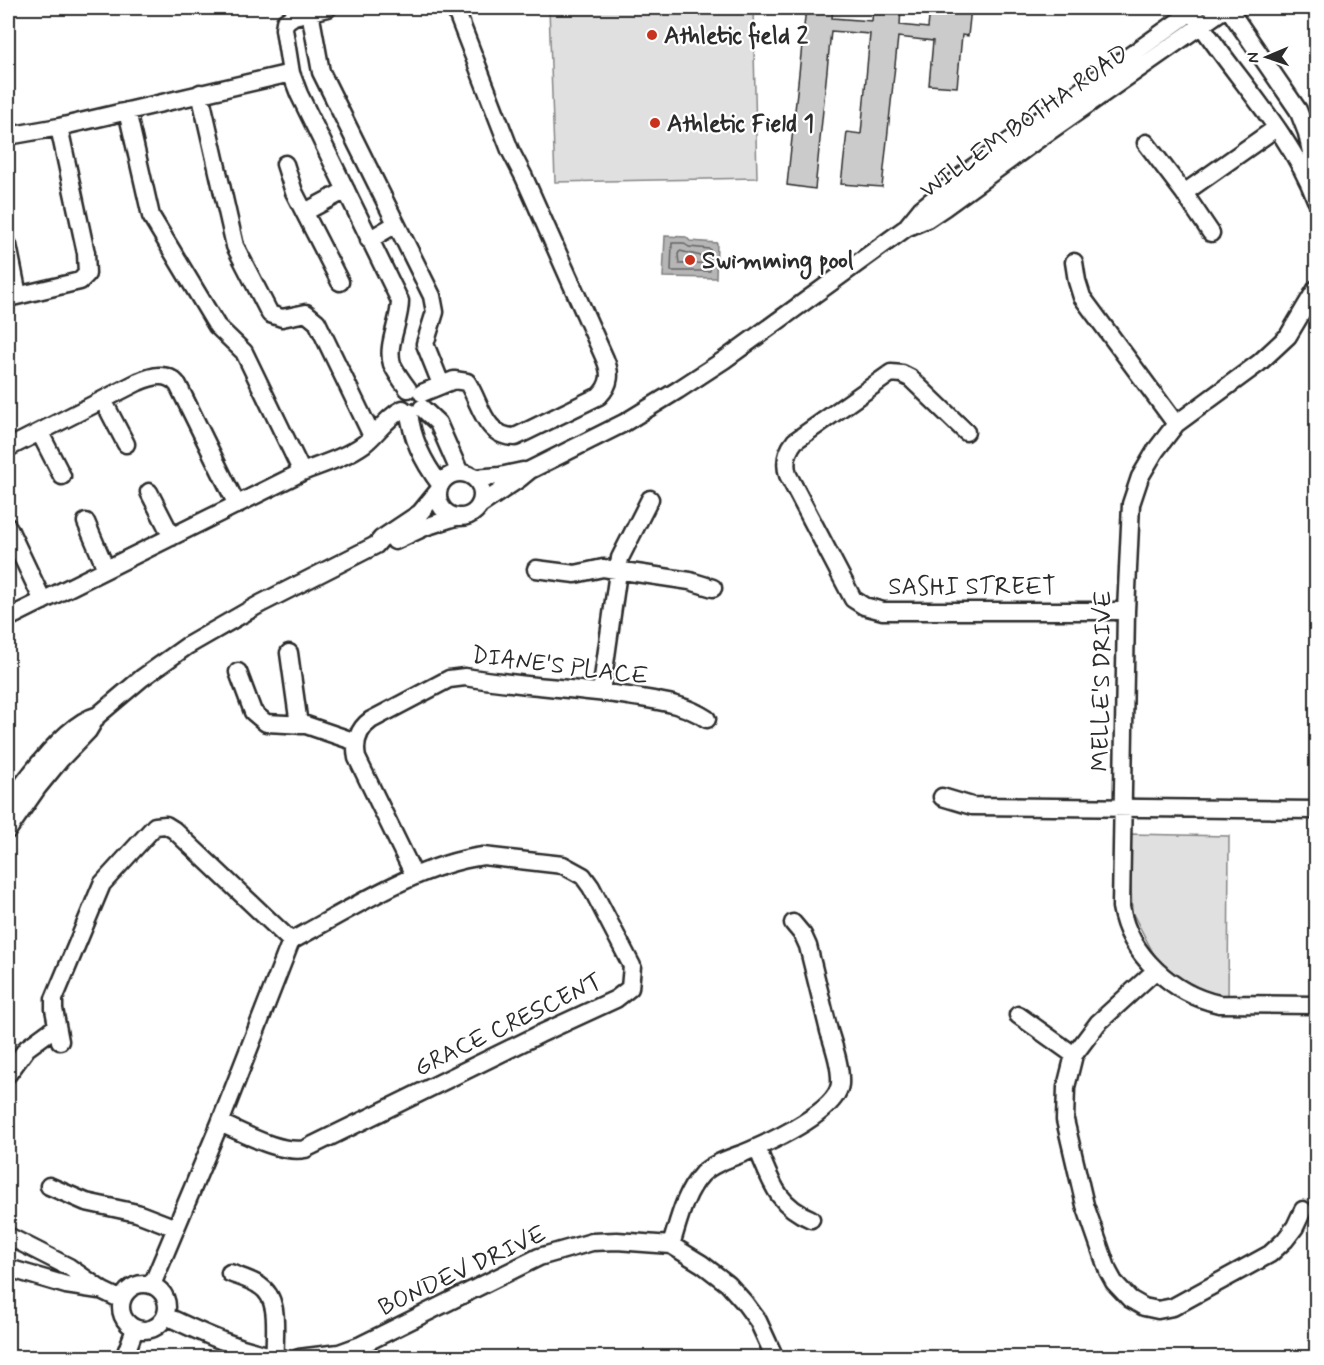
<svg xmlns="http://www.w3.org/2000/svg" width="1324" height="1365" font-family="Mynerve,sans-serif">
	<rect width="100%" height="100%" fill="#fff"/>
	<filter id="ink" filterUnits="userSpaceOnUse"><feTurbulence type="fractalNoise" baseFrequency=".0167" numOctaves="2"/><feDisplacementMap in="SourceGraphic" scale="12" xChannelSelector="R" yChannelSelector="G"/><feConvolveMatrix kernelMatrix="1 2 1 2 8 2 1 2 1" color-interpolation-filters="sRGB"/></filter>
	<g filter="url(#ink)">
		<path fill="#e0e0e0" stroke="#868686" stroke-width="1.5" d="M549 8H753L757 178 555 182Z
			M1129 834 1229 836 1228 1009 1160 966 1132 912Z"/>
		<path fill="#b6b6b6" stroke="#7e7e7e" stroke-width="1.5" d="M665 236 686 237 690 241 717 243 716 278 663 277Z"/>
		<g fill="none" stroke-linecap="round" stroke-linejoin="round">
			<path stroke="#636363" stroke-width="1.5" d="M672 243H683L689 247 710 249V271H671Z
				M680 251 701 256 703 263 679 264 678 254Z"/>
		</g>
		<path fill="#cbcbcb" stroke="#2b2b2b" stroke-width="1.5" d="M806 8H833L832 18 872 21 873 8H901L900 25 928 28 930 8H971L968 36 962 35 957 87 929 85 933 41 898 37 882 187 841 184 847 132 861 134 870 34 831 31 815 189 787 185Z"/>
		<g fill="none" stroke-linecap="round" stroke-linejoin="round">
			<g stroke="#2b2b2b" stroke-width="21">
				<path id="minor" d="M328 8 294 16 285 22 284 29 291 73 299 94 400 301C400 322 386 345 392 364 396 373 402 381 408 389
					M1228 8 1298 110 1307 133 1316 176
					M310 12 321 72 432 296 435 312 425 344 441 384
					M1195 16C1234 76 1291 133 1316 200
					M200 93 235 246 270 314 282 318 306 313 317 322 372 436
					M127 111 151 216 217 326 244 352 302 472
					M8 136 59 127 291 73
					M1146 143 1184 193 1211 233
					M285 164 294 192 340 282
					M1184 193 1276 128
					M305 212 346 190
					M908 225 921 209 972 168 1197 8
					M369 240 396 224
					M8 245 18 295
					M1074 262 1077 281 1082 297 1176 424
					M1316 289 1288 336 1259 363 1176 424 1156 450 1140 477 1131 504 1126 611 1121 907C1129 955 1173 994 1219 1004L1316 1005
					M8 298 80 281 87 274 86 253 59 127
					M422 393 454 380 467 382C481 403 484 437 515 437L599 396C611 384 611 373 605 359L524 177 510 150 455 8
					M103 400 126 444
					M422 408 438 423 460 473
					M409 412C412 440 423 462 440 484
					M966 432 910 378 902 374 891 373 795 441C787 451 784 462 788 475L853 599 864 606 883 611H1126
					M40 433 62 476
					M8 448 138 382C152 376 167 371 178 385L237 505
					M438 495a22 22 0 1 1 44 0a22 22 0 1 1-44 0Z
					M474 478 500 476 523 471
					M149 492 172 537
					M480 505 519 479 530 470 624 423 678 390 724 360 906 228 927 219 945 207 1037 140 1226 8
					M86 522 106 569
					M8 527 43 601
					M395 541 425 527 456 517
					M536 569 575 574 603 568 690 581 713 588
					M8 618 302 472C323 464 346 457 364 444 378 433 387 417 403 409
					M289 653 299 725
					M238 672 253 712 266 723 306 725 356 742
					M601 692 620 558 650 499
					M942 797 972 806 1316 810
					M8 805C26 779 66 724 96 716
					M8 830 38 787 60 760 88 731 97 716 142 678 187 646 260 604 376 545 381 539 420 513 438 491
					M483 856 563 865 583 876 591 887 632 966 630 988 616 999 540 1034 305 1149C280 1154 244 1133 220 1123L291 941C349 910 417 865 483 856Z
					M414 875 357 758C354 743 358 729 371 720L449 679 465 677C519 686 575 688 629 696 657 701 683 703 707 719
					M1156 970 1098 1023 1074 1055 1066 1087 1065 1120 1085 1205 1108 1271 1114 1282 1130 1299 1144 1307 1158 1310 1173 1307 1270 1254 1285 1240 1295 1227 1303 1210
					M1018 1015 1074 1055
					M60 1041 54 1009V999L102 884 155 826 166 825 174 830 291 941
					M8 1074 27 1048 57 1026
					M757 1148C771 1180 776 1205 811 1219
					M49 1186 86 1202 137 1213 176 1228
					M8 1236 69 1267 103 1291 122 1300
					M671 1245C679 1220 684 1194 702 1174 714 1162 735 1157 751 1150 774 1140 837 1111 840 1084 841 1067 834 1047 829 1031 822 1002 815 974 808 946L803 935 793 923
					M8 1268 66 1285 99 1290
					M230 1273C240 1277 252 1280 260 1286 282 1300 273 1336 275 1358
					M121 1307a23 23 0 1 1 46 0a23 23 0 1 1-46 0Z
					M152 1285 220 1123
					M166 1316C204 1334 241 1351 283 1358
					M124 1358 135 1329
					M299 1358 339 1353 361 1345 539 1257 592 1242 617 1241 671 1245 702 1264 728 1284 744 1302 758 1321 775 1358"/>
			</g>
			<use href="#minor" stroke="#fff" stroke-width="16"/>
		</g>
	</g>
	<g fill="#c8321e" stroke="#fff" stroke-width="2">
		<circle cx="652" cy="35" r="6"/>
		<circle cx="655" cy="123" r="6"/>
		<circle cx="690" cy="260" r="6"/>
	</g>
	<g text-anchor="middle" stroke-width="4.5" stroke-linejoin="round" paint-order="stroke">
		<g font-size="24" font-weight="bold" fill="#2b2b2b" stroke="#fff" text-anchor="start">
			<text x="664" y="43">Athletic field 2</text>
			<text x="667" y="131">Athletic Field 1</text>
			<text x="702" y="268">Swimming pool</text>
		</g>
		<g font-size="24" fill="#2b2b2b" stroke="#fff">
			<text transform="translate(1024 121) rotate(-35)" y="8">WILLEM BOTHA ROAD</text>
			<text x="972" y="594">SASHI STREET</text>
			<text transform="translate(560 665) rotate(7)" y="8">DIANE'S PLACE</text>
			<text transform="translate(1101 681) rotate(-89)" y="8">MELLE'S DRIVE</text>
			<text transform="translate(508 1024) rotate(-26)" y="8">GRACE CRESCENT</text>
			<text transform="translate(462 1270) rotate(-25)" y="8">BONDEV DRIVE</text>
		</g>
	</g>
	<rect width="1324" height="1365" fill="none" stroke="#fff" stroke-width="30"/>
	<rect x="15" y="15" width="1294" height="1335" fill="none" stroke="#2b2b2b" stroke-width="2" filter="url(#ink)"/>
	<g transform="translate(1267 57) rotate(268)" stroke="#ffffff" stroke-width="4.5" paint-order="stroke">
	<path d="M0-4.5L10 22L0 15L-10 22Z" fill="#2b2b2b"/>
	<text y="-9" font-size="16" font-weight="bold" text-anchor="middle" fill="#2b2b2b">N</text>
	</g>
</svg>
